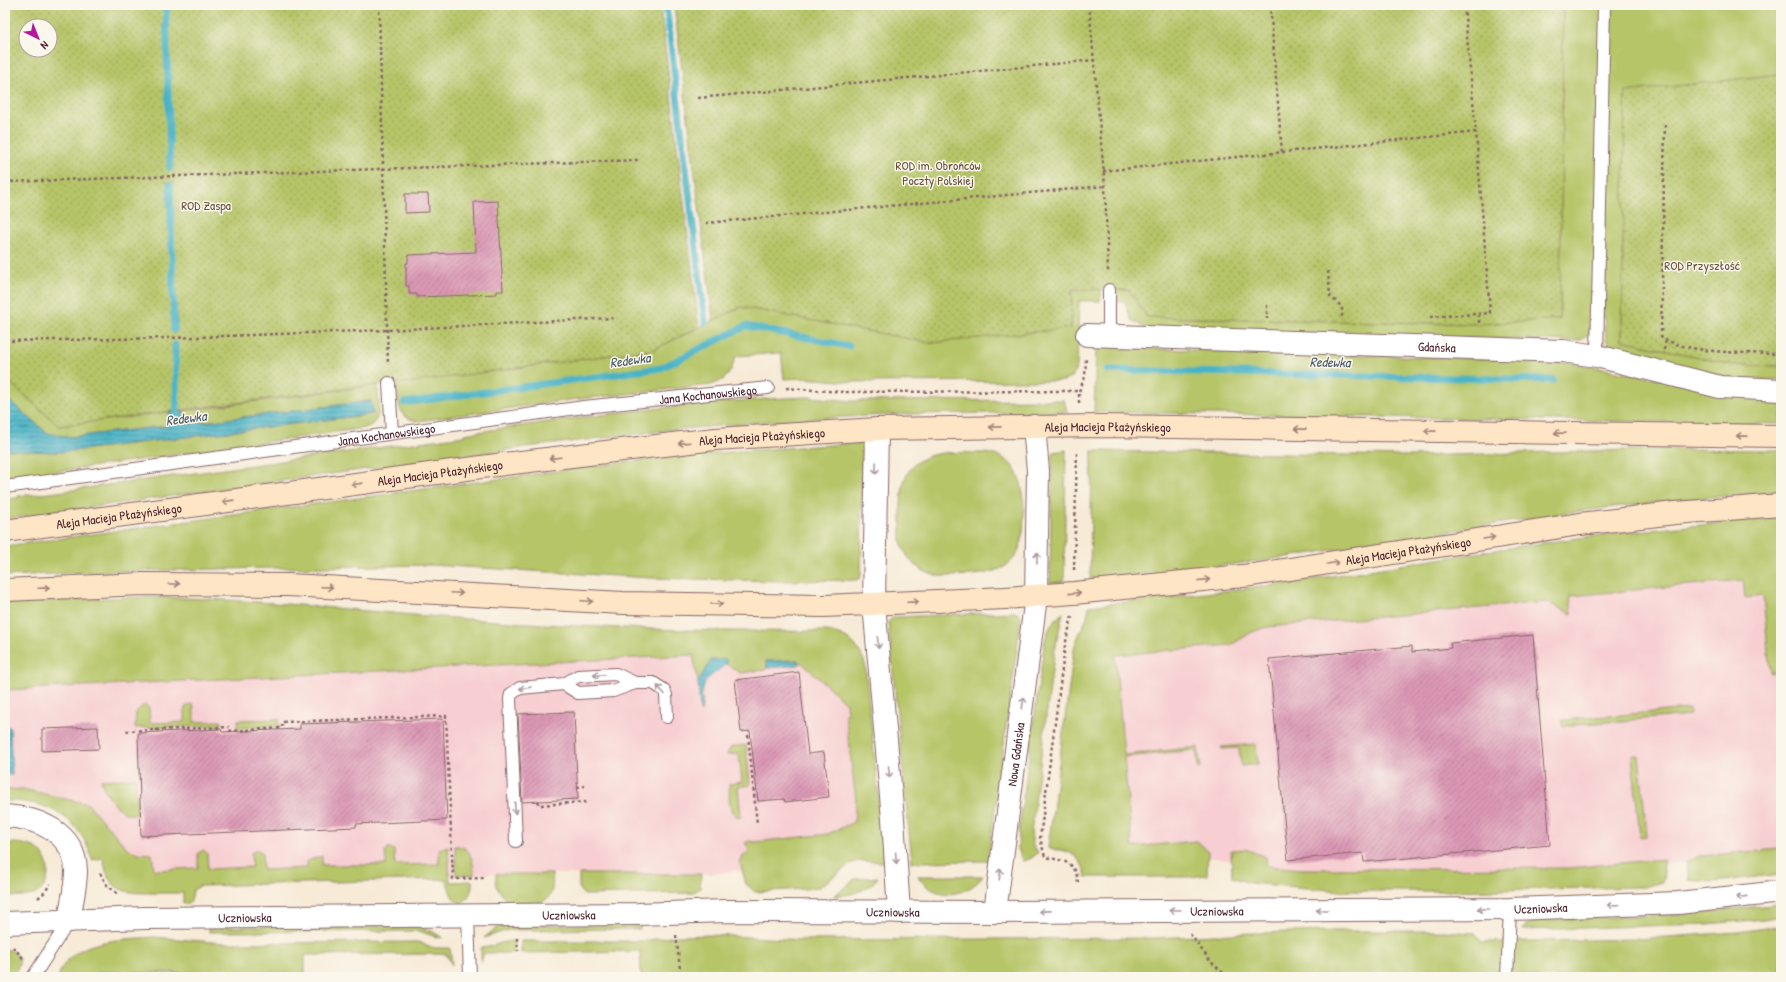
<svg xmlns="http://www.w3.org/2000/svg" width="1786" height="982" font-family="'Patrick Hand',sans-serif">
	<defs>
		<pattern id="industrial-furrows" width="10" height="10" patternUnits="userSpaceOnUse"><rect width="10" height="10" fill="#d2bdc6"/><path d="M-1 1l2-2M0 10L10 0M9 11l2-2" fill="none" stroke="#b6a2aa"/></pattern>
		<pattern id="park-dots" width="8" height="8" patternUnits="userSpaceOnUse"><rect width="8" height="8" fill="#b6c567"/><path d="M2 2h.1M6 6h.1" fill="none" stroke="#969f55" stroke-width="1.8" stroke-linecap="round"/></pattern>
		<pattern id="water-rules" width="6" height="5" patternUnits="userSpaceOnUse"><rect width="6" height="5" fill="#48b3c6"/><path d="M0 2.5h6" fill="none" stroke="#3e91a1"/></pattern>
		<pattern id="building-hatch" width="6" height="6" patternUnits="userSpaceOnUse"><rect width="6" height="6" fill="#db98b5"/><path d="M-1 1l2-2M0 6l6-6M5 7l2-2" fill="none" stroke="#b47b93"/></pattern>
	</defs>
	<rect width="100%" height="100%" fill="#fbf7ec"/>
	<filter id="ink" filterUnits="userSpaceOnUse"><feTurbulence type="fractalNoise" baseFrequency=".025" numOctaves="2"/><feDisplacementMap in="SourceGraphic" scale="8" xChannelSelector="R" yChannelSelector="G"/><feConvolveMatrix kernelMatrix="1 2 1 2 8 2 1 2 1" color-interpolation-filters="sRGB"/></filter>
	<filter id="wash" filterUnits="userSpaceOnUse"><feTurbulence type="fractalNoise" baseFrequency=".012" numOctaves="4" result="noise"/><feDisplacementMap in="SourceGraphic" scale="16" xChannelSelector="R" yChannelSelector="G"/><feGaussianBlur stdDeviation="0.9" result="paint"/><feColorMatrix in="noise" values="0 0 0 0 0 0 0 0 0 0 0 0 0 0 0 0 0 1.4 0 .05"/><feComposite in="paint" operator="in"/></filter>
	<g filter="url(#wash)">
		<rect width="100%" height="100%" fill="#f7ebd8"/>
		<path fill="#f7cfd2" d="M1781 555V853L1632 867 1303 869 1267 866 1113 843 1111 641Z
			M788 650 841 664 861 830 748 869 708 874H484L215 884H164L134 858 23 789 5 790V690Z"/>
		<path fill="url(#industrial-furrows)" d="M98 972 305 974V977H98Z"/>
		<path fill="#b6c567" stroke="#807249" d="M1563 5H1781V74L1625 92 1622 340 1734 365 1781 366V380L1730 378 1713 375 1614 350 1606 340 1604 316 1591 317C1591 330 1590 338 1576 341L1147 329 1131 320 1125 302H1118L1115 290H1129L1147 317 1479 324 1560 319Z
			M1072 289H1102L1100 301H1079L1077 366 1073 376 1064 381 851 382 803 378 784 379 781 353 736 356C730 373 729 379 711 385L570 400 417 421C396 418 398 399 397 383L517 368 655 349 741 307 931 343 1071 328Z
			M1096 347 1561 361 1781 400V424L1094 412Z
			M5 378 59 426 169 412 170 423 168 426 70 437 47 433 5 397Z
			M378 385C378 400 384 422 365 428L68 470 5 477V450L56 452 72 451 373 414 371 401 188 424 184 422 183 411Z
			M810 397 851 401 1064 400 1067 412 905 414 788 420 670 430 527 447 5 519V499L18 498V496L50 493 464 436V434C579 417 695 401 810 397Z
			M860 443 862 445 861 575 860 578 856 580 781 581 650 578 430 565 121 571 5 576V546L616 463 739 451Z
			M1664 449 1781 450V491L1655 502 1566 513 1281 558 1188 570 1090 579 1092 451 1412 456Z
			M1066 450 1064 582 1050 583 1052 456 1054 452Z
			M984 453C1021 456 1024 487 1024 516 1023 536 1022 556 1004 567 990 576 957 576 941 576 922 575 904 559 901 540 900 532 901 524 901 516 901 493 901 469 924 458 939 450 967 453 984 453Z
			M1781 517V672L1770 673 1763 596 1745 598 1743 580 1570 596 1572 614 1546 602 1267 627 1252 632 1231 645 1115 655 1124 755 1198 747 1201 768 1198 769 1196 750 1124 757 1132 847 1197 841 1208 851 1207 875 1188 877H1086C1084 863 1075 852 1060 850 1056 850 1052 850 1048 848L1074 649C1077 634 1088 622 1089 606L1269 586 1520 546 1608 534Z
			M132 597C226 597 320 607 414 615 551 626 688 633 826 631 846 633 859 645 865 664L884 850V862L859 861 852 863 818 888 755 892 746 884 740 863 744 855 750 850 745 843 749 841 755 842 828 834 854 822 856 800 845 714 847 713 846 703 802 663H799L798 660 766 661 767 668 765 670 740 673 726 664 727 663 711 660 698 682 693 655 5 690V603Z
			M1014 612 1019 614 1021 618 988 861 912 862 888 622 894 617Z
			M1063 613 1055 648 1031 833 1033 846 1038 853 1030 859 1022 861 1018 848 1019 829 1044 646C1046 633 1051 621 1063 613Z
			M191 704 194 706V722L221 721V726L135 728 136 712 141 707 146 705 149 708 150 723 185 722V707Z
			M1689 709 1690 715 1562 726V720Z
			M279 719V726L237 728 238 720Z
			M1781 721V771L1778 772 1775 722Z
			M1256 744 1258 764 1241 766 1239 748 1222 749 1221 747Z
			M746 745 750 785 738 787 741 817C726 816 730 795 729 784L742 782 739 754 727 755 731 747Z
			M1632 755H1639L1647 836 1640 837Z
			M136 778 137 814C134 814 131 815 128 814 117 811 103 790 101 780Z
			M23 789 88 804 126 847 137 853 152 854 154 870 198 868V853L204 850 207 853 208 869 252 867 251 853 257 850 262 852 263 870 307 868V861L322 856V865H386L385 851 390 848 394 850 395 865 439 864V849L448 846 450 882 472 881C473 891 469 897 462 903 450 901 451 890 446 881L440 879 200 886 193 890C192 898 192 904 183 904V893C170 893 158 893 145 893 117 893 108 886 103 858L92 860C81 817 47 800 5 801V790Z
			M5 843C15 843 26 843 36 848 52 858 53 888 33 895 25 897 14 896 5 896Z
			M455 846C472 846 473 861 474 875H456Z
			M1245 849 1266 857 1267 866 1303 869 1569 868 1663 859 1664 873 1662 882 1644 887 1440 891H1341L1250 883 1232 877 1231 850Z
			M1781 849V874L1713 882 1689 880 1686 862 1699 856Z
			M496 874H552C553 886 554 896 542 902H507L496 886Z
			M579 874H701L700 888 693 893 584 895 579 889Z
			M918 876H983C967 898 933 901 918 876Z
			M878 877C867 892 851 895 834 896L855 879Z
			M1781 904V916L1765 919 1706 924 1523 930 1526 925 1538 920 1684 914Z
			M507 925H640V929L508 930 484 938 498 927Z
			M416 926 430 930 443 938 436 937 419 931 209 932V927Z
			M1781 926V977H641L640 951 521 953V941H640L678 936 710 935 804 940 1157 938 1254 933 1333 931H1442L1474 933 1482 942 1638 939 1738 932Z
			M153 937 225 943 418 942 435 948H450L452 965 446 954 305 955V974L98 972V977H58C70 938 120 940 153 937Z
			M514 941V953H484L481 963V948C493 947 502 941 514 941Z
			M5 949C14 950 22 957 18 967 17 971 13 974 10 977H5Z"/>
		<path fill="url(#park-dots)" stroke="#807249" fill-rule="evenodd" d="M5 5H660L699 327 655 349 406 383H389L59 426 5 378ZM26 26H50V50H26Z
			M674 5H1563L1560 319 1479 324 1147 317 1129 290 1072 289 1071 328 931 343 741 307 713 321Z
			M1781 74V366L1734 365 1622 340 1625 92Z"/>
		<path fill="url(#water-rules)" stroke="#496978" d="M5 397 47 433 70 437 167 426 170 423 169 412 183 411 184 422 188 424 371 401 373 414 72 451 56 452 5 450Z
			M726 659 727 663 705 681 701 698 703 699 701 712H700L698 682 711 660Z
			M798 660 799 665 767 668 766 661Z
			M5 727H10L12 775H5Z"/>
		<g fill="none" stroke-linecap="round" stroke-linejoin="round">
			<path stroke="#48b3c6" stroke-width="7" d="M166 5 170 168
				M666 5 705 322
				M170 185 174 330
				M175 345 177 421
				M1107 370 1553 380
				M404 403 661 368 746 326 849 346"/>
		</g>
		<g id="blocks">
			<path fill="url(#building-hatch)" d="M405 194H428L429 212 405 213Z
				M498 201 503 291H497V294L417 297V294H409V286H406V263H408V255L476 252 474 202Z
				M1533 635 1550 845 1364 862 1363 853 1288 860 1269 659 1412 646V652L1451 648 1450 643Z
				M799 672 808 754 824 752 829 797 785 802 784 799 758 801 750 731 741 732 735 680Z
				M574 712 578 799 522 802 518 714Z
				M443 719 447 820 356 824V827L141 836 138 733 221 729 222 732 300 729V724Z
				M98 727 99 749 42 751V729Z"/>
		</g>
	</g>
	<g filter="url(#ink)">
		<use href="#blocks" fill-opacity="0" stroke="#876668" stroke-width="1"/>
		<g fill="none" stroke-linecap="round" stroke-linejoin="round">
			<g stroke="#876668" stroke-width="14">
				<g id="service">
					<path d="M1109 336V290"/>
					<path d="M1597 356 1604 5"/>
					<path d="M389 383 392 433"/>
					<path id="s1" d="M5 487 584 407 768 388"/>
					<path d="M564 684 578 693 613 691 635 683H653L664 690 666 695 667 717"/>
					<path d="M516 841 510 699 511 694 520 688 564 684 578 676 616 674 635 683"/>
					<path d="M468 915 470 977"/>
					<path d="M33 977 69 921"/>
					<path d="M1507 977 1510 909"/>
				</g>
			</g>
			<g stroke="#876668" stroke-width="24">
				<g id="minor">
					<path id="s2" d="M1087 335 1563 351 1597 356 1720 387 1781 390"/>
					<path d="M877 429 874 604 893 819 899 912"/>
					<path d="M5 816C38 818 75 832 76 871 76 887 71 905 69 921"/>
					<path id="s3" d="M995 912 1036 597 1038 471 1034 426"/>
					<path id="s4" d="M5 923 145 918 638 914 725 911 995 912 1510 909 1678 903 1781 892"/>
				</g>
			</g>
			<g stroke="#876668" stroke-width="24">
				<g id="secondary">
					<path id="s5" d="M5 531 504 464 715 439 877 429 1102 426 1781 436"/>
					<path id="s6" d="M5 590 143 584 288 585 623 603 824 606 1005 598 1074 593 1252 575 1580 524 1675 513 1781 505"/>
				</g>
			</g>
			<path stroke="#876668" stroke-width="2.5" stroke-dasharray="3 3" stroke-linecap="butt" d="M379 5 388 365
				M1089 5 1105 186 1108 272
				M1270 5 1282 153
				M698 98 1095 60
				M1665 125 1661 336C1681 354 1753 353 1781 354
				M1103 171 1476 132 1464 5
				M5 182 638 160
				M706 223 1105 186
				M1328 271 1330 296 1342 307V320
				M1267 305V319
				M1479 314V326
				M1430 317 1490 313 1476 132
				M5 341 169 338 387 330 613 318
				M1664 350 1666 340
				M786 388 843 392 1079 391
				M1079 403V391L1085 377 1086 357
				M1074 570 1077 450
				M1072 616 1065 646 1040 838 1045 857C1064 861 1077 861 1078 884
				M126 731 229 727
				M229 731 282 728V722L446 716 453 879 484 878
				M748 735 757 824
				M577 787 585 786
				M538 801 539 805 586 802
				M100 873 107 885 119 895
				M38 898 45 892 50 884
				M1190 934 1211 962 1228 977
				M676 935 681 977
				M517 938 518 951
				M13 947 22 957V960"/>
			<use href="#service" stroke="#fff" stroke-width="12"/>
			<use href="#minor" stroke="#fff" stroke-width="22"/>
			<use href="#secondary" stroke="#fde5c5" stroke-width="22"/>
		</g>
		<defs><path id="oneway-shaft" d="M-6 0H5M1.5-3L5.5 0L1.5 3" fill="none" stroke-width="1.6" stroke-linecap="round" stroke-linejoin="round"/></defs>
		<g stroke="#a48278">
			<use href="#oneway-shaft" transform="translate(995 427) rotate(179)"/>
			<use href="#oneway-shaft" transform="translate(1300 429) rotate(-179)"/>
			<use href="#oneway-shaft" transform="translate(1430 431) rotate(-179)"/>
			<use href="#oneway-shaft" transform="translate(1560 433) rotate(-179)"/>
			<use href="#oneway-shaft" transform="translate(1742 436) rotate(-179)"/>
			<use href="#oneway-shaft" transform="translate(684 443) rotate(173)"/>
			<use href="#oneway-shaft" transform="translate(555 458) rotate(173)"/>
			<use href="#oneway-shaft" transform="translate(357 484) rotate(172)"/>
			<use href="#oneway-shaft" transform="translate(228 501) rotate(172)"/>
			<use href="#oneway-shaft" transform="translate(1489 538) rotate(-9)"/>
			<use href="#oneway-shaft" transform="translate(1333 563) rotate(-9)"/>
			<use href="#oneway-shaft" transform="translate(1204 580) rotate(-6)"/>
			<use href="#oneway-shaft" transform="translate(174 584)"/>
			<use href="#oneway-shaft" transform="translate(327 587) rotate(2)"/>
			<use href="#oneway-shaft" transform="translate(44 588) rotate(-2)"/>
			<use href="#oneway-shaft" transform="translate(457 593) rotate(3)"/>
			<use href="#oneway-shaft" transform="translate(1075 593) rotate(-6)"/>
			<use href="#oneway-shaft" transform="translate(587 601) rotate(3)"/>
			<use href="#oneway-shaft" transform="translate(913 602) rotate(-2)"/>
			<use href="#oneway-shaft" transform="translate(717 604) rotate(1)"/>
		</g>
		<g stroke="#ae9aa0">
			<use href="#oneway-shaft" transform="translate(876 468) rotate(91)"/>
			<use href="#oneway-shaft" transform="translate(1037 558) rotate(-89)"/>
			<use href="#oneway-shaft" transform="translate(878 643) rotate(85)"/>
			<use href="#oneway-shaft" transform="translate(599 675) rotate(177)"/>
			<use href="#oneway-shaft" transform="translate(525 688) rotate(172)"/>
			<use href="#oneway-shaft" transform="translate(661 690) rotate(-132)"/>
			<use href="#oneway-shaft" transform="translate(1023 703) rotate(-82)"/>
			<use href="#oneway-shaft" transform="translate(889 772) rotate(85)"/>
			<use href="#oneway-shaft" transform="translate(515 808) rotate(87)"/>
			<use href="#oneway-shaft" transform="translate(896 858) rotate(86)"/>
			<use href="#oneway-shaft" transform="translate(1000 874) rotate(-83)"/>
			<use href="#oneway-shaft" transform="translate(1742 897) rotate(174)"/>
			<use href="#oneway-shaft" transform="translate(1613 905) rotate(178)"/>
			<use href="#oneway-shaft" transform="translate(1483 909) rotate(180)"/>
			<use href="#oneway-shaft" transform="translate(1175 910) rotate(180)"/>
			<use href="#oneway-shaft" transform="translate(1322 910) rotate(-180)"/>
			<use href="#oneway-shaft" transform="translate(1045 911) rotate(179)"/>
		</g>
	</g>
	<g text-anchor="middle" stroke-width="3" stroke-linejoin="round" paint-order="stroke">
		<g font-size="13" fill="#6a513d" stroke="#fbf7ec">
			<text x="938" y="170">ROD im. Obrońców<tspan x="938" dy="15">Poczty Polskiej</tspan></text>
			<text x="206" y="210">ROD Zaspa</text>
			<text x="1702" y="270">ROD Przyszłość</text>
		</g>
		<g font-size="13" fill="#4a1f2b" stroke="#fbf7ec">
			<text dy="5" stroke="none"><textPath href="#s2" startOffset="350">Gdańska</textPath></text>
			<text dy="5" stroke="none"><textPath href="#s1" startOffset="709">Jana Kochanowskiego</textPath></text>
			<text dy="5" stroke="none"><textPath href="#s5" startOffset="1109">Aleja Macieja Płażyńskiego</textPath></text>
			<text dy="5" stroke="none"><textPath href="#s1" startOffset="385">Jana Kochanowskiego</textPath></text>
			<text dy="5" stroke="none"><textPath href="#s5" startOffset="763">Aleja Macieja Płażyńskiego</textPath></text>
			<text dy="5" stroke="none"><textPath href="#s5" startOffset="439">Aleja Macieja Płażyńskiego</textPath></text>
			<text dy="5" stroke="none"><textPath href="#s5" startOffset="115">Aleja Macieja Płażyńskiego</textPath></text>
			<text dy="5" stroke="none"><textPath href="#s6" startOffset="1407">Aleja Macieja Płażyńskiego</textPath></text>
			<text dy="5" stroke="none"><textPath href="#s3" startOffset="159">Nowa Gdańska</textPath></text>
			<text dy="5" stroke="none"><textPath href="#s4" startOffset="1536">Uczniowska</textPath></text>
			<text dy="5" stroke="none"><textPath href="#s4" startOffset="1212">Uczniowska</textPath></text>
			<text dy="5" stroke="none"><textPath href="#s4" startOffset="888">Uczniowska</textPath></text>
			<text dy="5" stroke="none"><textPath href="#s4" startOffset="564">Uczniowska</textPath></text>
			<text dy="5" stroke="none"><textPath href="#s4" startOffset="240">Uczniowska</textPath></text>
		</g>
		<g font-size="14" font-style="italic" fill="#495a69" stroke="#fbf7ec">
			<text transform="translate(630 360) rotate(-8)" y="5">Redewka</text>
			<text transform="translate(1330 362) rotate(1)" y="5">Redewka</text>
			<text transform="translate(186 418) rotate(-7)" y="5">Redewka</text>
		</g>
	</g>
	<rect width="1786" height="982" fill="none" stroke="#fbf7ec" stroke-width="20"/>
	<g transform="translate(38 38) rotate(137)"><circle r="19" fill="#fbf7ec" stroke="#b4a19f"/>
	<path d="M0-3L7 15L0 10L-7 15Z" fill="#b5179e"/>
	<text y="-6" font-size="11" font-weight="bold" text-anchor="middle" fill="#4a1f2b">N</text>
	</g>
</svg>
